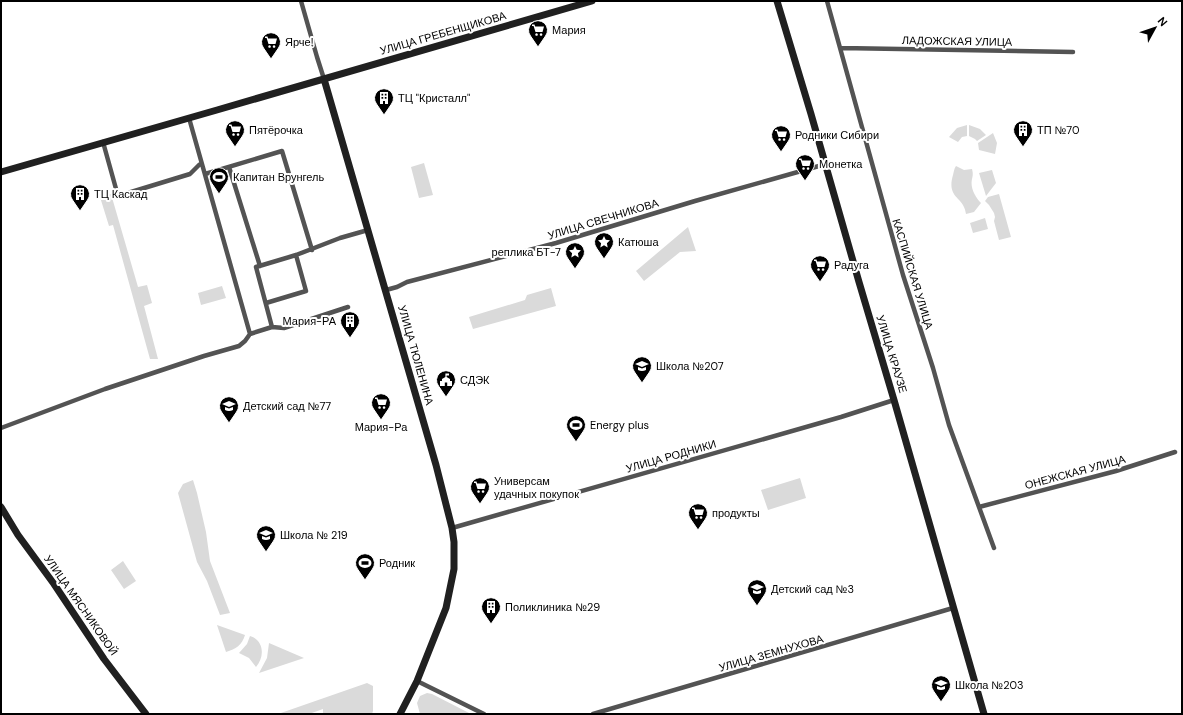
<svg xmlns="http://www.w3.org/2000/svg" width="1183" height="715" font-family="'DM Sans',sans-serif">
	<rect width="100%" height="100%" fill="#fff"/>
	<path fill="#dadada" d="M967 125V136L962 137 958 142 949 137 957 128Z
		M969 125 980 129 986 135 977 141 975 139 969 136Z
		M993 133 997 143 995 154 979 150 978 143Z
		M424 163 433 195 419 198 411 167Z
		M956 166 964 170 972 169C973 173 973 175 972 179 970 188 975 197 981 203L974 212 966 214C964 196 946 199 953 175 954 171 954 169 956 166Z
		M992 170 996 183 986 196 979 173Z
		M111 194 138 287 147 285 152 303 144 306 158 359H150L113 225 109 226 100 197Z
		M999 194 1011 237 999 240 994 221 995 217 994 213 989 205 985 201 988 197Z
		M985 218 988 229 973 233 970 223Z
		M688 227 696 251 680 252 644 281 636 271Z
		M222 286 226 298 201 305 198 293Z
		M551 288 556 306 473 329 469 317 525 300 527 295Z
		M800 478 806 498 768 510 761 490Z
		M193 480 197 493 206 532 210 561 230 613 220 615 207 581 197 562 178 493 183 484Z
		M123 561 136 581 124 589 111 570Z
		M217 625 245 635C242 645 236 649 226 652Z
		M250 636C264 640 265 657 256 667L249 658 239 653 247 644Z
		M269 643 304 658 259 673 267 658Z
		M367 683 373 686V711L372 714H323V709L309 714H278Z
		M427 693 432 694 471 714H420L417 703 420 696Z"/>
	<g fill="none" stroke-linecap="round" stroke-linejoin="round">
		<path stroke="#535353" stroke-width="4.5" d="M301 1 317 57 324 79
			M827 1 903 275 933 368 949 425 994 548
			M841 48 1073 52
			M189 118 250 334
			M103 142 118 196 190 174 199 165
			M229 167 260 266
			M205 174 282 151 312 250
			M386 290 397 287 407 282 556 243 695 201 826 164
			M266 303 306 291 296 255
			M272 327 284 328 348 307
			M1 428 105 389 204 356 239 346 245 341 250 334 272 327 256 267 296 255 340 238 368 230
			M979 507 1116 471 1175 452
			M452 528 841 417 894 400
			M417 681 484 714
			M593 714 953 608"/>
		<path stroke="#202020" stroke-width="7" d="M777 1 811 114 859 282 894 400 984 714
			M324 79 436 465 452 528 454 542V569L446 608 417 681 400 714
			M1 172 217 110 592 1
			M1 507 18 535 54 584 104 659 146 714"/>
	</g>
	<defs>
		<g id="supermarket-pin" transform="scale(1)"><path d="M0 17L-7.5 6A9.5 9.5 0 1 1 7.5 6Z" fill="#000" stroke="#fff"/><path d="M-6-5.5h2.5l.6 2H6L4.5 2H-2.5L-4.4-4H-6ZM-1.5 3.2a1.3 1.3 0 1 0 .1 0ZM3 3.2a1.3 1.3 0 1 0 .1 0Z" fill="#fff"/></g>
		<g id="building-pin" transform="scale(1)"><path d="M0 17L-7.5 6A9.5 9.5 0 1 1 7.5 6Z" fill="#000" stroke="#fff"/><path d="M-4-6H4V6H1V3H-1V6H-4ZM-2.5-4.3h1.7v1.8h-1.7ZM.8-4.3h1.7v1.8H.8ZM-2.5-1h1.7V.8h-1.7ZM.8-1h1.7V.8H.8Z" fill="#fff"/></g>
		<g id="stadium-pin" transform="scale(1)"><path d="M0 17L-7.5 6A9.5 9.5 0 1 1 7.5 6Z" fill="#000" stroke="#fff"/><path d="M0-5a6.5 5 0 1 0 0 10a6.5 5 0 1 0 0-10ZM-3.5-1.8h7v3.6h-7Z" fill="#fff"/></g>
		<g id="sight-pin" transform="scale(1)"><path d="M0 17L-7.5 6A9.5 9.5 0 1 1 7.5 6Z" fill="#000" stroke="#fff"/><path d="M0-6L1.8-2.2L6-1.7L2.9 1.2L3.7 5.4L0 3.3L-3.7 5.4L-2.9 1.2L-6-1.7L-1.8-2.2Z" fill="#fff"/></g>
		<g id="school-pin" transform="scale(1)"><path d="M0 17L-7.5 6A9.5 9.5 0 1 1 7.5 6Z" fill="#000" stroke="#fff"/><path d="M0-5L7-2L0 1L-7-2ZM-4 1L0 2.5L4 1V4Q0 6-4 4Z" fill="#fff"/></g>
		<g id="civic-pin" transform="scale(1)"><path d="M0 17L-7.5 6A9.5 9.5 0 1 1 7.5 6Z" fill="#000" stroke="#fff"/><path d="M-.6-6.5H3V-4.5H.6V-3L4-1V1h2V6H-6V1h2V-1L-.6-3ZM-1.2 2.5V6h2.4V2.5Z" fill="#fff"/></g>
	</defs>
	<g fill-rule="evenodd">
		<use href="#supermarket-pin" x="538" y="30"/>
		<use href="#supermarket-pin" x="271" y="42"/>
		<use href="#building-pin" x="384" y="98"/>
		<use href="#supermarket-pin" x="235" y="130"/>
		<use href="#building-pin" x="1023" y="130"/>
		<use href="#supermarket-pin" x="781" y="135"/>
		<use href="#supermarket-pin" x="805" y="164"/>
		<use href="#stadium-pin" x="219" y="177"/>
		<use href="#building-pin" x="80" y="194"/>
		<use href="#sight-pin" x="604" y="242"/>
		<use href="#sight-pin" x="575" y="252"/>
		<use href="#supermarket-pin" x="820" y="265"/>
		<use href="#building-pin" x="350" y="321"/>
		<use href="#school-pin" x="642" y="366"/>
		<use href="#civic-pin" x="446" y="380"/>
		<use href="#supermarket-pin" x="381" y="403"/>
		<use href="#school-pin" x="229" y="406"/>
		<use href="#stadium-pin" x="576" y="425"/>
		<use href="#supermarket-pin" x="480" y="487"/>
		<use href="#supermarket-pin" x="698" y="513"/>
		<use href="#school-pin" x="266" y="535"/>
		<use href="#stadium-pin" x="365" y="563"/>
		<use href="#school-pin" x="757" y="589"/>
		<use href="#building-pin" x="491" y="607"/>
		<use href="#school-pin" x="941" y="685"/>
	</g>
	<g text-anchor="middle" stroke-width="4" stroke-linejoin="round" paint-order="stroke">
		<g font-size="11" fill="#000" stroke="#fff" text-anchor="start">
			<text x="552" y="34">Мария</text>
			<text x="285" y="46">Ярче!</text>
			<text x="398" y="102">ТЦ "Кристалл"</text>
			<text x="249" y="134">Пятёрочка</text>
			<text x="1037" y="134">ТП №70</text>
			<text x="795" y="139">Родники Сибири</text>
			<text x="819" y="168">Монетка</text>
			<text x="233" y="181">Капитан Врунгель</text>
			<text x="94" y="198">ТЦ Каскад</text>
			<text x="618" y="246">Катюша</text>
			<text x="561" y="256" text-anchor="end">реплика БТ-7</text>
			<text x="834" y="269">Радуга</text>
			<text x="336" y="325" text-anchor="end">Мария-РА</text>
			<text x="656" y="370">Школа №207</text>
			<text x="460" y="384">СДЭК</text>
			<text x="243" y="410">Детский сад №77</text>
			<text x="590" y="429">Energy plus</text>
			<text x="381" y="431" text-anchor="middle">Мария-Ра</text>
			<text x="494" y="485">Универсам<tspan x="494" dy="13">удачных покупок</tspan></text>
			<text x="712" y="517">продукты</text>
			<text x="280" y="539">Школа № 219</text>
			<text x="379" y="567">Родник</text>
			<text x="771" y="593">Детский сад №3</text>
			<text x="505" y="611">Поликлиника №29</text>
			<text x="955" y="689">Школа №203</text>
		</g>
		<g font-size="11" fill="#000" stroke="#fff">
			<text transform="translate(443 33) rotate(-16)" y="4">УЛИЦА ГРЕБЕНЩИКОВА</text>
			<text transform="translate(957 41) rotate(1)" y="4">ЛАДОЖСКАЯ УЛИЦА</text>
			<text transform="translate(603 219) rotate(-17)" y="4">УЛИЦА СВЕЧНИКОВА</text>
			<text transform="translate(913 274) rotate(73)" y="4">КАСПИЙСКАЯ УЛИЦА</text>
			<text transform="translate(892 354) rotate(73)" y="4">УЛИЦА КРАУЗЕ</text>
			<text transform="translate(416 355) rotate(74)" y="4">УЛИЦА ТЮЛЕНИНА</text>
			<text transform="translate(671 456) rotate(-16)" y="4">УЛИЦА РОДНИКИ</text>
			<text transform="translate(1075 472) rotate(-15)" y="4">ОНЕЖСКАЯ УЛИЦА</text>
			<text transform="translate(81 605) rotate(55)" y="4">УЛИЦА МЯСНИКОВОЙ</text>
			<text transform="translate(771 653) rotate(-16)" y="4">УЛИЦА ЗЕМНУХОВА</text>
		</g>
	</g>
	<rect width="1183" height="715" fill="none" stroke="#000000" stroke-width="4"/>
	<g transform="translate(1155 28) rotate(50)" stroke="#ffffff" stroke-width="3" paint-order="stroke">
	<path d="M0-3L7 15L0 10L-7 15Z" fill="#000000"/>
	<text y="-6" font-size="11" font-weight="bold" text-anchor="middle" fill="#000000">N</text>
	</g>
</svg>
